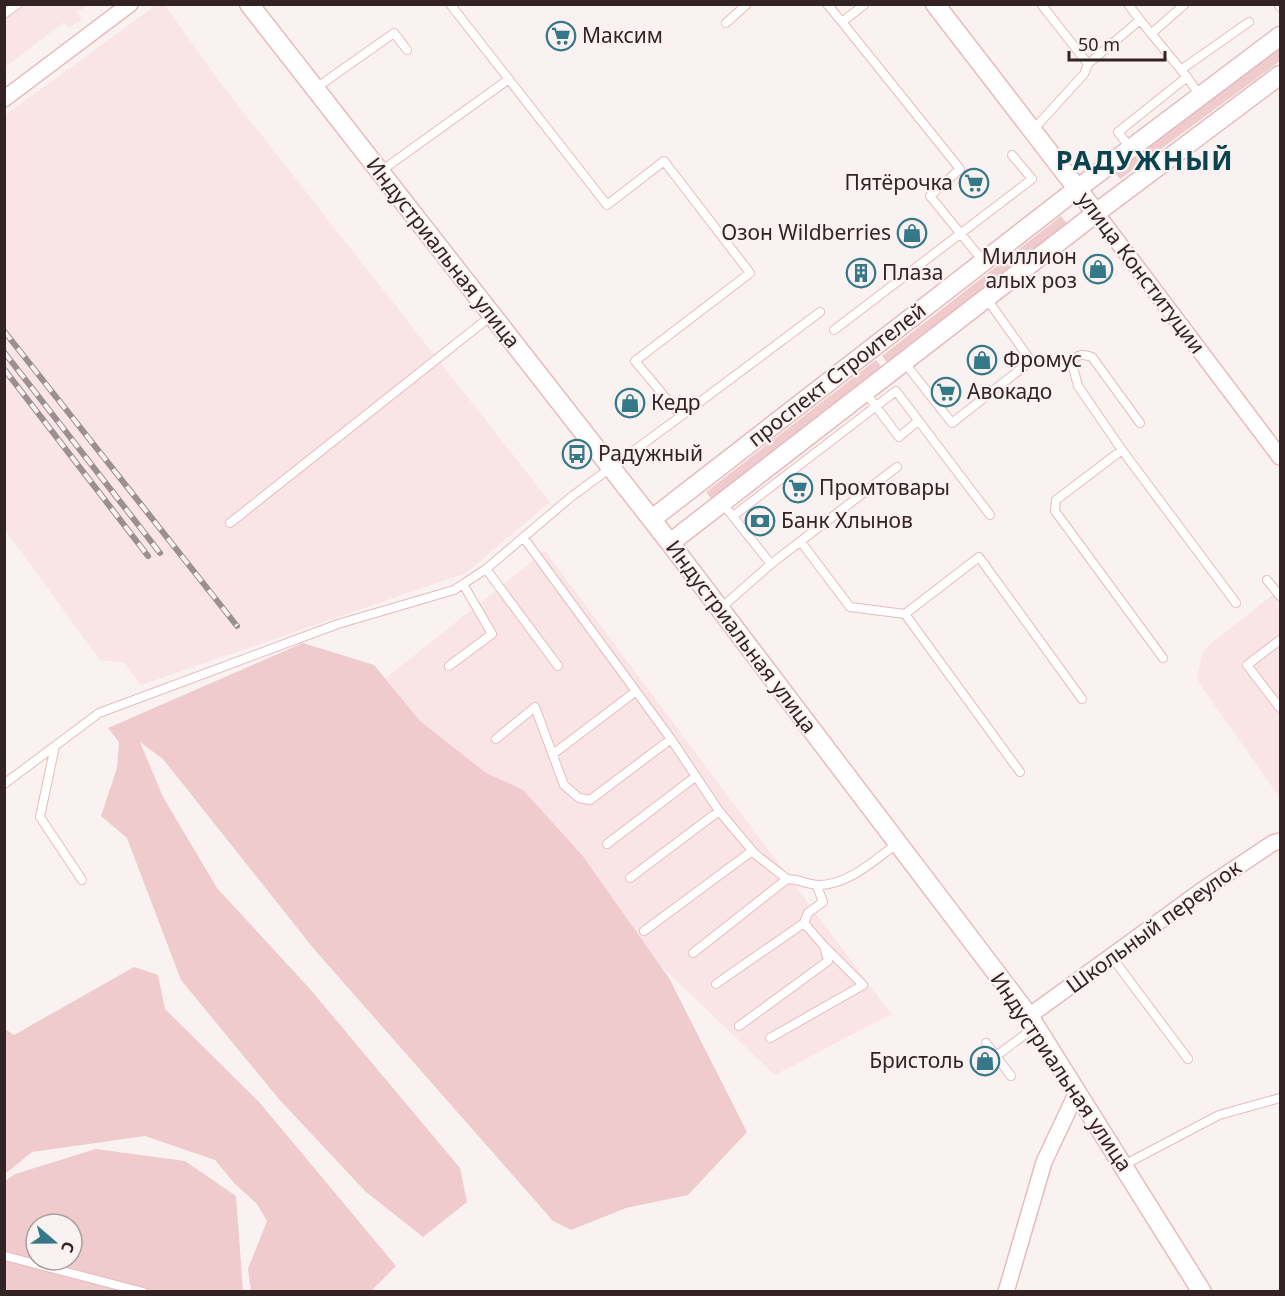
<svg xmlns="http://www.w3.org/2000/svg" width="1285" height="1296" font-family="'Noto Sans',sans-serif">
	<rect width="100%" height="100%" fill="#faf1f1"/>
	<path fill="#fae5e6" d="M5 5H88L77 12 82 19 69 28 64 22 5 67Z
		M156 5H165L219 81 550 502 466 573 141 685 124 663 100 660 5 530 4 116Z
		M545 551 891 1014 775 1075 372 689Z
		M1280 589V798L1197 680 1202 653 1208 646Z"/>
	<path fill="#efcbcd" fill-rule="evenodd" d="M1280 47V61L1120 179 1113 170Z
		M1061 216 1068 225 889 365 882 356Z
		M876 360 884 370 714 502 706 492Z
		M303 643 374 665 420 721 486 773 523 790 582 855 669 978 747 1132 688 1195 626 1208 571 1230 553 1221 314 949 163 759 140 742 163 797 217 888 310 989 460 1168 467 1202 423 1237 365 1191 278 1098 181 980 127 838 101 816 117 768 119 742 108 728Z
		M134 967 158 975 165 1009 260 1103 396 1266 371 1291H251L248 1269 267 1221 257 1204 234 1183 215 1160 145 1136 32 1152 5 1174V1029L14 1035Z
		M96 1149 185 1161 236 1196 243 1291 5 1292V1181L15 1174ZM36 1224H72V1260H36Z"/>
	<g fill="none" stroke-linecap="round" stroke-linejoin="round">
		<g stroke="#e6bbbe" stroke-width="10">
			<path id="service" d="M827 4 842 22 865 4
				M1278 4 1280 7
				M4 14 18 4
				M842 22 960 169 930 196 983 261
				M726 23 747 4
				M1152 33 1185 4
				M1088 64 1140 20 1128 4
				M1182 69 1249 22
				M1187 77 1200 96
				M316 88 394 33 407 50
				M1033 130 1084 74 1088 64 1041 4
				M1131 149 1118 132 1187 77 1140 20
				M381 171 509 79
				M834 330 1032 179 1012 155
				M904 362 952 423 1031 361 987 299
				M865 392 899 437 918 421
				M681 416 820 312
				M1140 423 1092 357C1083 354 1077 353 1072 363L1078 386 1122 450 1236 603
				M1122 450 1056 500 1055 511 1163 658
				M723 504 771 564 897 467
				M733 516 896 391 990 515
				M230 523 491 316
				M523 537 671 739 719 811 755 854 787 879C799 879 808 885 819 885 849 885 874 860 898 843
				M801 542 850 607 905 614 979 557 1082 699
				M486 569 558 666
				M1267 580 1280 596
				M721 608 771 564
				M905 614 1020 772
				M1280 640 1247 665 1280 708
				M449 666 492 634 463 584
				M496 739 535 707 564 785 579 798 590 800 671 739
				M55 746 40 817 82 880
				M553 754 635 692
				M4 784 99 713 338 624 454 590 486 569 571 497 681 416 635 361 750 273 664 161 607 205 450 4
				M607 844 695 777
				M630 878 719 811
				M644 931 752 851
				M693 953 787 879
				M1111 956 1188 1059
				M716 984 804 923
				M739 1026 828 961 824 946 804 923 808 913 823 902 817 886
				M770 1038 863 985 825 947
				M986 1043 996 1056
				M1011 1076 996 1056 1035 1027
				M1124 1165 1219 1115 1280 1098
				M5 1256 143 1292"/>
		</g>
		<g stroke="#e6bbbe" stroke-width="18">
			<path id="minor" d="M4 99 130 4
				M1096 213 1280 457
				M1029 1016 1201 891 1273 843 1280 841
				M1006 1292 1044 1162 1077 1092"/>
		</g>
		<g stroke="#e6bbbe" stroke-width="21">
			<path id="tertiary" d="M249 4 670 543 1029 1016 1202 1292
				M935 4 1096 213
				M652 519 1077 189 1280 36
				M670 543 1096 213 1280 75"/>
		</g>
		<use href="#service" stroke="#fff" stroke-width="8"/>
		<use href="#minor" stroke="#fff" stroke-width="15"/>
		<use href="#tertiary" stroke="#fff" stroke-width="18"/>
		<g stroke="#9c8f90" stroke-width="6">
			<path id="rail" d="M4 331 237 626
				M4 352 160 553
				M4 369 148 556"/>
		</g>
		<use href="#rail" stroke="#faf1f1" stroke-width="4" stroke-dasharray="11" stroke-linecap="butt"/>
	</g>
	<defs>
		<g id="supermarket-ring" transform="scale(1.5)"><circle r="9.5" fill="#faf1f1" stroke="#357988" stroke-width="1.5"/><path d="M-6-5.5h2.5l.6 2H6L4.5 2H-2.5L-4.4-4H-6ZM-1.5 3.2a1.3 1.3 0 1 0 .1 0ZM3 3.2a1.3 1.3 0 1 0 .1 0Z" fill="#357988"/></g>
		<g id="shop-ring" transform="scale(1.5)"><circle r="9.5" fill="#faf1f1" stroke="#357988" stroke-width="1.5"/><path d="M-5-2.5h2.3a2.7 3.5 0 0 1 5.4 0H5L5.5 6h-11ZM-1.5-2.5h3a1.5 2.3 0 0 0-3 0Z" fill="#357988"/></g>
		<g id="building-ring" transform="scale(1.5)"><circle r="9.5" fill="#faf1f1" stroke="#357988" stroke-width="1.5"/><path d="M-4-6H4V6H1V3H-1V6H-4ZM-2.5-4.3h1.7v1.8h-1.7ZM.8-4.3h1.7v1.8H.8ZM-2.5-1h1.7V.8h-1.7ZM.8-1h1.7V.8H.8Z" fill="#357988"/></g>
		<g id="bus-ring" transform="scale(1.5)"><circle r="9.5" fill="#faf1f1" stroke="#357988" stroke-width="1.5"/><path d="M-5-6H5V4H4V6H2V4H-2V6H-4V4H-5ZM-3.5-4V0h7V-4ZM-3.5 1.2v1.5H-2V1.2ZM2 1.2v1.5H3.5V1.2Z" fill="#357988"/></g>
		<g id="bank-ring" transform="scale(1.5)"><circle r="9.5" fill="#faf1f1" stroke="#357988" stroke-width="1.5"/><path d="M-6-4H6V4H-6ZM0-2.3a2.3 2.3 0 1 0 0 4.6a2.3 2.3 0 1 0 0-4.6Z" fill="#357988"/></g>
	</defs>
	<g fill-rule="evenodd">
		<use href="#supermarket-ring" x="561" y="36"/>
		<use href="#supermarket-ring" x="974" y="183"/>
		<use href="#shop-ring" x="912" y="233"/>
		<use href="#shop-ring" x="1098" y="269"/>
		<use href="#building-ring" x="861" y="273"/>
		<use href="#shop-ring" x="982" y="360"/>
		<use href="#supermarket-ring" x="946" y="392"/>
		<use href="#shop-ring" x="630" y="403"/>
		<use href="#bus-ring" x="577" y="454"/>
		<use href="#supermarket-ring" x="798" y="488"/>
		<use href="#bank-ring" x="760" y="521"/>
		<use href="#shop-ring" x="985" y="1061"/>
	</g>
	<g text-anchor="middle" stroke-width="4.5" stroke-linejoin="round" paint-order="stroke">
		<g font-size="21" fill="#342325" stroke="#faf1f1" text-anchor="start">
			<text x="582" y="43">Максим</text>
			<text x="953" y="190" text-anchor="end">Пятёрочка</text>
			<text x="891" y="240" text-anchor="end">Озон Wildberries</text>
			<text x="1077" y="264" text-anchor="end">Миллион<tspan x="1077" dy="24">алых роз</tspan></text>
			<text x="882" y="280">Плаза</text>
			<text x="1003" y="367">Фромус</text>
			<text x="967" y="399">Авокадо</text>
			<text x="651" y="410">Кедр</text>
			<text x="598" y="461">Радужный</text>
			<text x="819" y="495">Промтовары</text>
			<text x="781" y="528">Банк Хлынов</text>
			<text x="964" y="1068" text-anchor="end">Бристоль</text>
		</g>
		<g font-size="21" fill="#342325" stroke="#faf1f1">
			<text transform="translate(443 253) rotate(52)" y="7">Индустриальная улица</text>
			<text transform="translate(1141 273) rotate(53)" y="7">улица Конституции</text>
			<text transform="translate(837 375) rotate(-38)" y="7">проспект Строителей</text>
			<text transform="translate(741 637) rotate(53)" y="7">Индустриальная улица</text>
			<text transform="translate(1154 927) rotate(-36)" y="7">Школьный переулок</text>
			<text transform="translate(1061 1072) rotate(56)" y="7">Индустриальная улица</text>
		</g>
		<g font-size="27" font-weight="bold" letter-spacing="1.5" fill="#074450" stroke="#faf1f1">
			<text x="1145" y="170">РАДУЖНЫЙ</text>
		</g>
	</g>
	<rect width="1285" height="1296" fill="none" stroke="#342325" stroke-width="12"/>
	<g transform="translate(54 1242) rotate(110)"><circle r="28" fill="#faf1f1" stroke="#ab9f9f" stroke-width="1.5"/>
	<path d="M0-4.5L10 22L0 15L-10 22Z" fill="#357988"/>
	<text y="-9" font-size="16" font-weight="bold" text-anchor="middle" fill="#342325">С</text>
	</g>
	<path d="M1069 51v9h96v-9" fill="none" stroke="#342325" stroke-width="3"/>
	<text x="1078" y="51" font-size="18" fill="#342325" stroke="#faf1f1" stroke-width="4.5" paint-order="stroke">50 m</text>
</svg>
